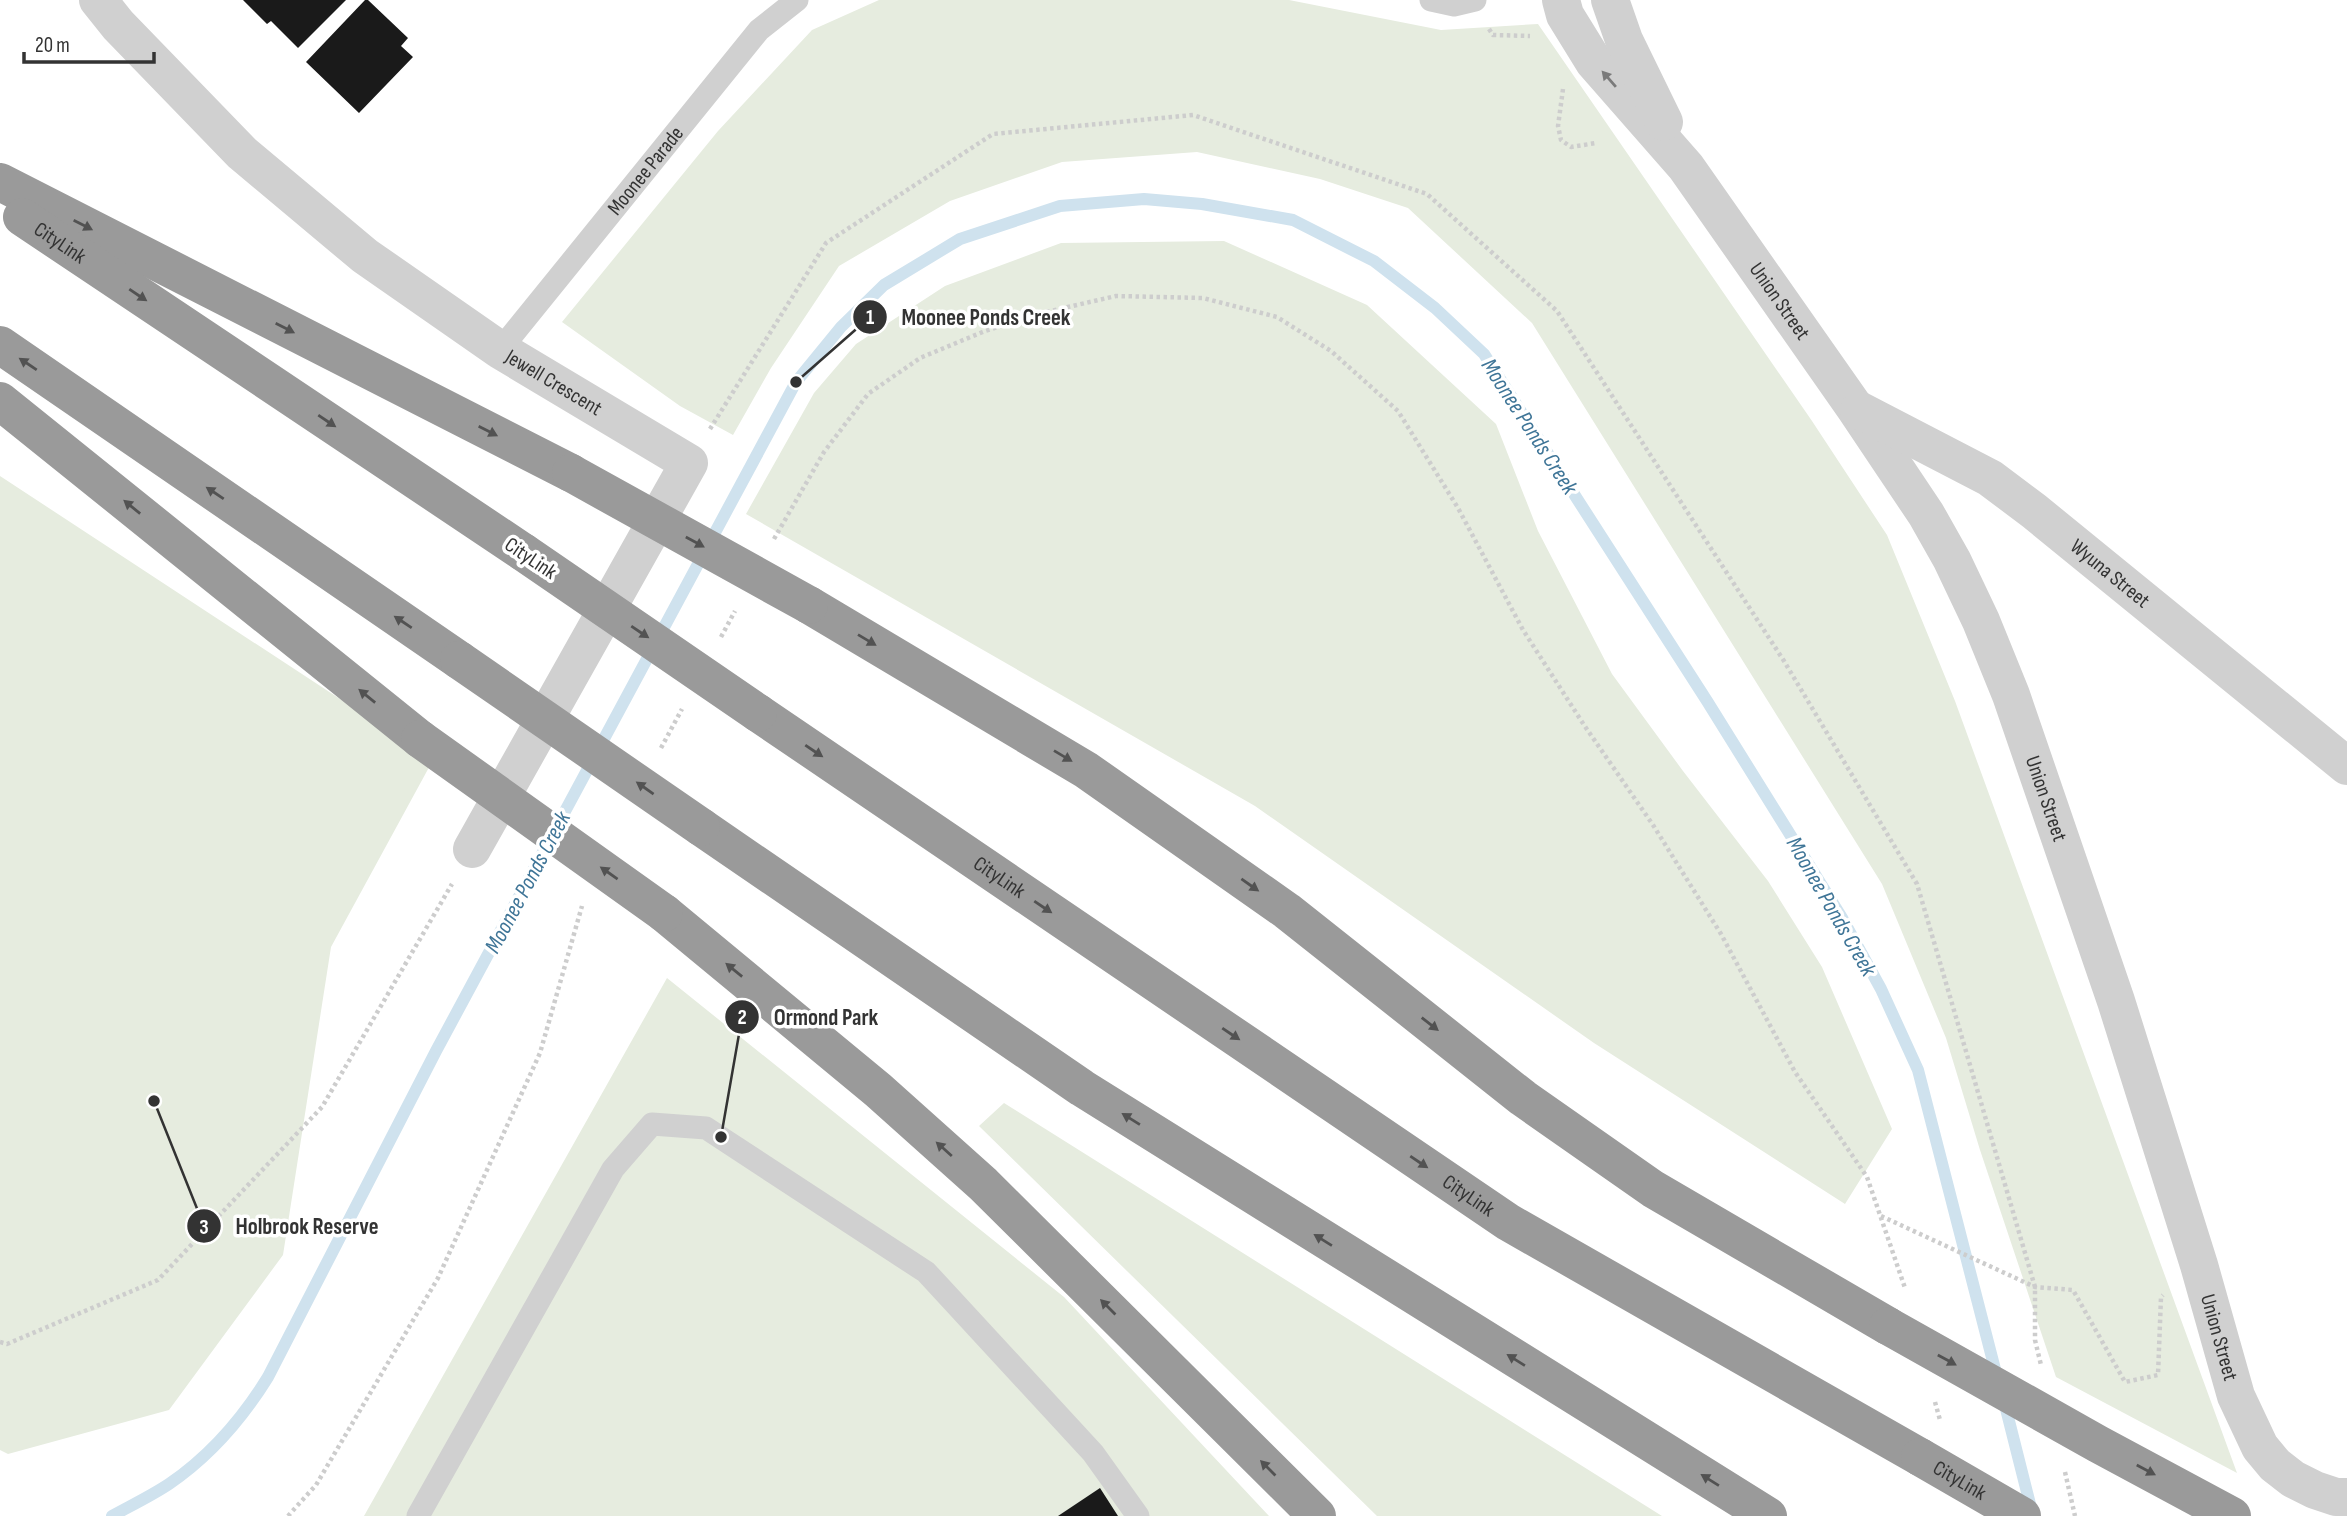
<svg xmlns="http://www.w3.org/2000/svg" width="2347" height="1516" font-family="'Sofia Sans Condensed',sans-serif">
	<rect width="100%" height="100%" fill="#fff"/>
	<path fill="#e6ecdf" d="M879 0H1289L1441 30 1538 24 1812 421 1887 535 1955 701 2237 1473 2056 1377 1980 1150 1946 1038 1882 884 1532 323 1408 208 1320 179 1197 152 1062 162 950 201 839 266 771 368 733 435 680 406 562 322 718 131 812 30Z
		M1224 241 1367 305 1496 424 1538 531 1612 674 1683 771 1768 881 1822 967 1892 1129 1845 1204 1594 1043 1255 806 746 514 814 393 856 344 945 286 1061 243Z
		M0 476 433 760 331 947 283 1255 169 1410 8 1454 0 1450Z
		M667 978 1064 1297 1269 1516H364Z
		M1004 1103 1662 1516H1377L979 1126Z"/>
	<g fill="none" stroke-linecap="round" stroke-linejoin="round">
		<path stroke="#cfe2ee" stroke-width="12" d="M2004 1401 2032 1512
			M112 1516C130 1506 151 1496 169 1484 210 1456 242 1419 268 1377L436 1051 796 382 841 327 884 285 960 239 1060 206 1144 199 1202 204 1293 220 1374 261 1435 308 1484 354 1707 701 1842 918 1881 989 1918 1070 1997 1377"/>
	</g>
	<path fill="#1a1a1a" d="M243 0H346L298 48 271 21 267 24Z
		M365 0H368L408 38 401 46 413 57 359 113 306 62Z
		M1100 1488 1118 1516H1058Z"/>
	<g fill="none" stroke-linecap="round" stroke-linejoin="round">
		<path stroke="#cdcdcd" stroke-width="4.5" stroke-dasharray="3.5 3.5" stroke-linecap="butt" d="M1489 29 1493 35 1530 36
			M1563 89 1558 126 1561 140 1571 147 1596 143
			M710 429 826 243 993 134 1193 115 1427 194 1557 311 1784 661 1917 884 2035 1287V1340L2041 1365
			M774 539 824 452 868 394 920 358 985 331 1042 313 1116 296 1203 298 1277 317 1331 351 1398 411 1458 508 1523 630 1584 725 1653 825 1721 934 1795 1072 1867 1177 1905 1288
			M721 637 735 611
			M661 748 682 709
			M1881 1216 2035 1287 2073 1290 2125 1382 2158 1375 2161 1297 2163 1295
			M0 1342 7 1344 158 1280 322 1107 452 884
			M1935 1402 1940 1420
			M2065 1472 2075 1516
			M288 1516 316 1485 438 1278 540 1053 582 906"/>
		<g stroke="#d0d0d0" stroke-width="23">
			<path d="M1431 0 1454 5 1475 0"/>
			<path id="s1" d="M500 350 759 30 797 0"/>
			<path d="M418 1516 613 1169 652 1124 706 1128 926 1272 1093 1453 1138 1516"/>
		</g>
		<g stroke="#d0d0d0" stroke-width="38">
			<path id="s2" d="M98 0 118 25 242 153 365 256 500 350 689 463 472 849"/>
			<path id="s3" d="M1561 0 1565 15 1594 62 1686 167 1855 408 1926 514 1952 560 1981 621 2011 695 2116 1001 2199 1265 2236 1396 2260 1447 2275 1465 2293 1479 2315 1490 2336 1497H2347"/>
			<path d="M1610 0 1624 40 1664 122"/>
			<path id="s4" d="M1859 410 1990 478 2034 511 2347 766"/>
		</g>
		<g stroke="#9a9a9a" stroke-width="38">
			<path d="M0 182 571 473"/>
			<path id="s5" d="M22 217 523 552"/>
			<path d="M0 345 459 660"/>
			<path d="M0 401 420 739"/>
			<path d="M809 605 1086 770 1287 911 1523 1098 1653 1189 1888 1326"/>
			<path id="s6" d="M758 713 1508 1222 1920 1457"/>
			<path d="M701 827 1082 1088 1768 1516"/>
			<path d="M664 913 878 1090 983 1184 1317 1516"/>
		</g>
		<g stroke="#9a9a9a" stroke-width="38">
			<path d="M571 473 809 605"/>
			<path d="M523 552 758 713"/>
			<path d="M459 660 701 827"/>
			<path d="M420 739 664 913"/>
			<path d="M1888 1326 2098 1444 2232 1516"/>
			<path id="s7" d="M1920 1457 2022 1516"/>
		</g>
	</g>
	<defs><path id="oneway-solid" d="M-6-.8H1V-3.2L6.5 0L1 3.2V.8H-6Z" transform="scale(1.75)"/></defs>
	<use fill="#7a7a7a" href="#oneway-solid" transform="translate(1609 79) rotate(-131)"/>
	<g fill="#525252">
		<use href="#oneway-solid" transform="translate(83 225) rotate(27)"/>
		<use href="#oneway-solid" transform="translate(138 295) rotate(34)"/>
		<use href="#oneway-solid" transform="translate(285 328) rotate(27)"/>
		<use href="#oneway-solid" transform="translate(28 364) rotate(-146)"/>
		<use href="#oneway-solid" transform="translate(327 421) rotate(34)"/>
		<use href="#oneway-solid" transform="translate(488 431) rotate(27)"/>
		<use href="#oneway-solid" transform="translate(215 493) rotate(-146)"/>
		<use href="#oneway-solid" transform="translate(132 507) rotate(-141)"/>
		<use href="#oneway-solid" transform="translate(695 542) rotate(29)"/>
		<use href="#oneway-solid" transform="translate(403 622) rotate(-146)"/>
		<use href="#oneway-solid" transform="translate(640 632) rotate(34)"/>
		<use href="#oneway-solid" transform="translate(867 640) rotate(31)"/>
		<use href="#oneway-solid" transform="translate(367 696) rotate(-141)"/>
		<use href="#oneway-solid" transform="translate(814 751) rotate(34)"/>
		<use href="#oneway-solid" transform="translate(1063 756) rotate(31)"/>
		<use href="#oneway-solid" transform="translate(645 788) rotate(-145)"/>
		<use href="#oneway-solid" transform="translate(609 873) rotate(-145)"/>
		<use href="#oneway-solid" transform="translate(1250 885) rotate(35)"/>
		<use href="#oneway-solid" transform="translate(1043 907) rotate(34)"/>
		<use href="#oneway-solid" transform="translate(734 970) rotate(-141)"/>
		<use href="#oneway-solid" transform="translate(1430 1024) rotate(38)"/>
		<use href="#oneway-solid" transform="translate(1231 1034) rotate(34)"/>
		<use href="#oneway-solid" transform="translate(1131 1119) rotate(-148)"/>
		<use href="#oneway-solid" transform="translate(944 1149) rotate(-138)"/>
		<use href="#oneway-solid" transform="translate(1419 1162) rotate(34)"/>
		<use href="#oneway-solid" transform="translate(1323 1240) rotate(-148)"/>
		<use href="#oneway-solid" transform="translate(1108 1307) rotate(-135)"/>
		<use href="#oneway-solid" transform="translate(1516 1360) rotate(-148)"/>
		<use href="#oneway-solid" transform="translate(1947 1360) rotate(29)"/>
		<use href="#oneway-solid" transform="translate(1268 1468) rotate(-135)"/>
		<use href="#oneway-solid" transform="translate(2146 1470) rotate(28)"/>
		<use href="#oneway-solid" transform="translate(1710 1480) rotate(-148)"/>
	</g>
	<g text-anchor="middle" stroke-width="7" stroke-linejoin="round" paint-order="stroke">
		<g font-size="21" fill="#333" stroke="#fff">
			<text dy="7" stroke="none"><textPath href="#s1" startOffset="231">Moonee Parade</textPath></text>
			<text dy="7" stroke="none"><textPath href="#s5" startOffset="46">CityLink</textPath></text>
			<text dy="7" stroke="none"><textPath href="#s3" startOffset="374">Union Street</textPath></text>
			<text dy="7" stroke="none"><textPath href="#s2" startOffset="598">Jewell Crescent</textPath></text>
			<text transform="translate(531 558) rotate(34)" y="7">CityLink</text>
			<text dy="7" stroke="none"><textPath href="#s4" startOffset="301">Wyuna Street</textPath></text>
			<text dy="7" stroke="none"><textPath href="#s3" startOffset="942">Union Street</textPath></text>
			<text dy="7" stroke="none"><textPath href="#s6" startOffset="292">CityLink</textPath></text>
			<text dy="7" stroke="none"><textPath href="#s6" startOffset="859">CityLink</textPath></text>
			<text dy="7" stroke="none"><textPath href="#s3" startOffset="1508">Union Street</textPath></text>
			<text dy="7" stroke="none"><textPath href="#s7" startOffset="46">CityLink</textPath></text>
		</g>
		<g font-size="23" font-style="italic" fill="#3f7597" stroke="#fff">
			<text transform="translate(1530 426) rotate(57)" y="8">Moonee Ponds Creek</text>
			<text transform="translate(527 882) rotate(-62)" y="8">Moonee Ponds Creek</text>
			<text transform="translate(1832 906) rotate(60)" y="8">Moonee Ponds Creek</text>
		</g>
	</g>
	<path fill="none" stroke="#333" stroke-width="2.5" d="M796 382L870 317M721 1137L742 1017M154 1101L204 1226"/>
	<g fill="#333" stroke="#fff" stroke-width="2.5">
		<circle cx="796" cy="382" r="7"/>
		<circle cx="721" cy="1137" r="7"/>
		<circle cx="154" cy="1101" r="7"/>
		<circle cx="870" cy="317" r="18"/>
		<circle cx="742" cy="1017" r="18"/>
		<circle cx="204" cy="1226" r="18"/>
	</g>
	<g font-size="21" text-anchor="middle" font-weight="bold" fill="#fff">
		<text x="870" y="324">1</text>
		<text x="742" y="1024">2</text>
		<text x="204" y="1234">3</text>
	</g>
	<g font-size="23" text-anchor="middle" font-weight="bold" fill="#333" stroke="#fff" stroke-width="7" stroke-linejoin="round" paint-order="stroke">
		<text x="986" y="325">Moonee Ponds Creek</text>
		<text x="826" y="1025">Ormond Park</text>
		<text x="307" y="1234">Holbrook Reserve</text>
	</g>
	<path d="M24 52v10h130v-10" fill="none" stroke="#333333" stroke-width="3.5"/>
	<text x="35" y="52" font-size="21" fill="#333333" stroke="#ffffff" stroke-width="5" paint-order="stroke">20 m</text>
</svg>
